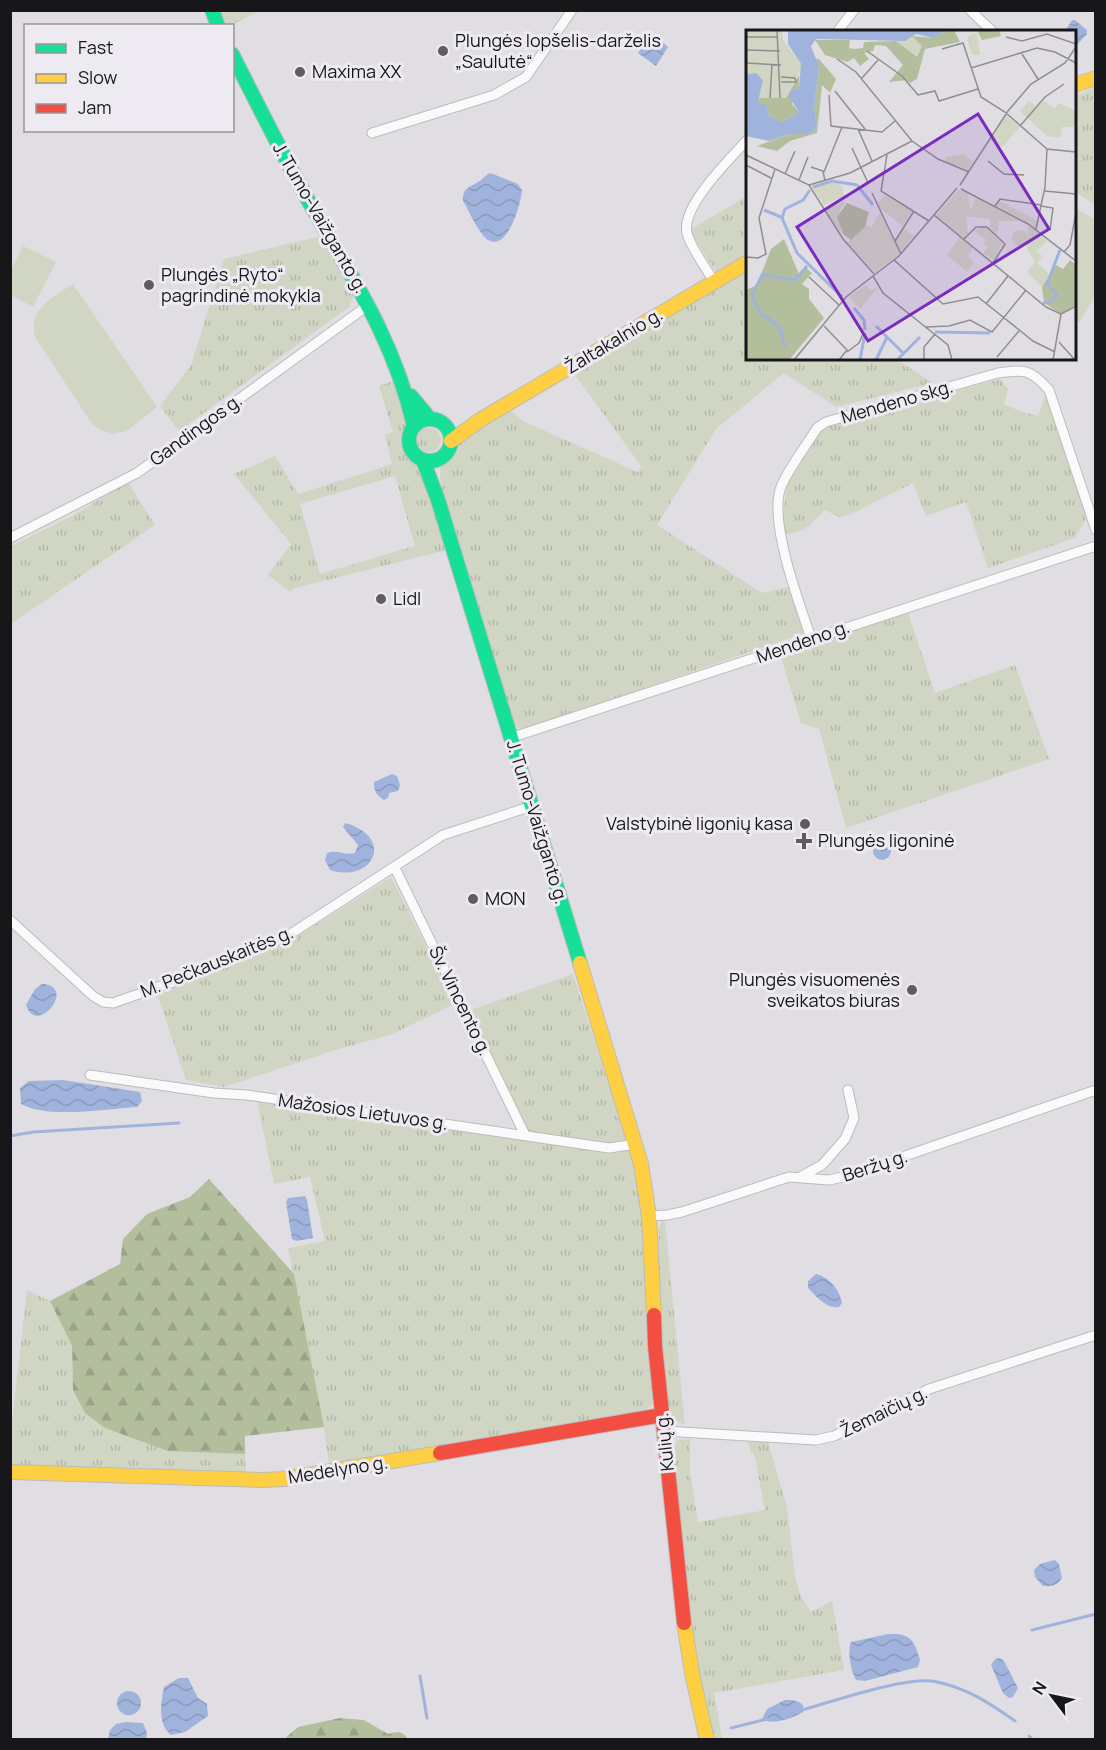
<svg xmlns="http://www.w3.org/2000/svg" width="1106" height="1750" font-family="Manrope,sans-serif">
	<defs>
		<pattern id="grass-tufts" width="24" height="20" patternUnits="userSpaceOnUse" patternTransform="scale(1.5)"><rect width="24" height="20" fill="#d0d6c3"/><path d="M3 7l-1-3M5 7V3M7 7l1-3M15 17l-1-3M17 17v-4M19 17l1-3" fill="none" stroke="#b2b7a7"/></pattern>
		<pattern id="forest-firs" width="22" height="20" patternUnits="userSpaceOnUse" patternTransform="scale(1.5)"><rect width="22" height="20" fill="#b3be9d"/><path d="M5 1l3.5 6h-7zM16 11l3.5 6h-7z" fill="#99a387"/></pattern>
		<pattern id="water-waves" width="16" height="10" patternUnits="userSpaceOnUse" patternTransform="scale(1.5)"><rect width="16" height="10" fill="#a0b3dc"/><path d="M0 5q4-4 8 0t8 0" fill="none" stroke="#8999bc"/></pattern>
	</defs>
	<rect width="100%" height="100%" fill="#e1dee3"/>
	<path fill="url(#grass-tufts)" fill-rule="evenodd" d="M220 11H259L230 26 227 25Z
		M1095 88H1096L1095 205 1074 191 1075 96Z
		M747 196V253L716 272 689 230Z
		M321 236 352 291 353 297 349 307 179 431 160 406 191 365 224 259Z
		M747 267 748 358 896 359 933 383 836 407 784 373 716 429 657 525 762 593 792 586 805 633 526 729 519 728 512 722 442 497 440 476 441 465 454 444 508 409 525 422 638 472 641 466 573 372Z
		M1000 379 1008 389 1004 404 1020 411 1038 416 1045 397 1049 399 1087 517 1075 538 988 568 966 502 926 516 913 483 849 515 839 517 825 510 804 530 784 535 782 524 787 485 823 428Z
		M395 380 408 410V426L403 439V446L408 454 420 466 447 550 295 588 290 592 268 575 291 544 234 474 275 456 298 494 392 464 385 435 393 432 379 386ZM395 476 415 546 320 574 300 504Z
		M417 440a12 12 0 1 1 24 0a12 12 0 1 1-24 0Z
		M128 482 155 525 11 624V546L70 517Z
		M908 613 935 693 1015 665 1049 759 846 828 819 729 801 723 780 654Z
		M391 877 455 1004 390 1035 339 1049 224 1087 186 1080 157 994 290 941Z
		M573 974 632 1158 642 1211 654 1399 652 1406 644 1411 329 1466 324 1427 288 1248 325 1241 310 1177 274 1184 257 1101 531 1140 468 1011Z
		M662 1221H665L685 1425 672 1419 670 1415 660 1340 656 1243H659L658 1229Z
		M27 1290 50 1301 72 1346 73 1390 168 1451 245 1454 246 1475 11 1469V1431Z
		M690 1439V1472L698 1522 765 1510 754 1453 751 1454 748 1441 768 1442 787 1507 795 1577 801 1597 811 1612 832 1601 844 1670 714 1693 722 1739H713L693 1646 673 1447 678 1440Z"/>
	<path fill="url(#forest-firs)" d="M209 1179 294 1274 324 1427 245 1436V1454L168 1451 105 1428 85 1413 73 1390 72 1346 50 1301 120 1264 123 1239 147 1214 190 1197Z
		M340 1718 364 1720 388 1734C397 1731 403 1731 408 1739H284L298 1727Z"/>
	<path fill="#d0d6c3" d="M1074 207 1096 220 1095 296 1079 323 1074 320Z
		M23 246 56 262 33 307 11 295V270Z
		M73 284 157 407 127 431 113 434 101 430 92 424 35 337C28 309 53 297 73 284Z"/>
	<path fill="url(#water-waves)" d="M1072 20H1075L1087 30V34L1075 47 1074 32 1065 31Z
		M652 33 668 47 656 66 638 53Z
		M490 173 518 184 522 190C521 203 508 252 488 240 479 234 469 211 463 201 462 189 469 187 478 182 482 180 484 176 490 173Z
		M392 774 397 776 400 785 398 791 389 793 388 798 384 800C376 795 374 791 374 782Z
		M345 823C396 837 373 884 330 870L325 860 327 853C337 849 345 856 355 853L358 845 343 827Z
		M873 851a9 9 0 1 1 18 0a9 9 0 1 1-18 0Z
		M42 984C78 985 37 1038 26 1005L35 989Z
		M63 1080 140 1092 142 1101 137 1107C107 1109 46 1119 21 1104L20 1088 29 1081Z
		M305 1196 307 1200 313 1238 296 1241 292 1239 286 1202 288 1198Z
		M816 1274C829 1277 840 1290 842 1303L839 1307C826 1309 817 1297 808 1288V1281Z
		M1055 1560 1059 1564 1062 1578C1057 1586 1052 1586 1043 1586L1035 1577 1034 1570 1040 1564Z
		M888 1634C911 1633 914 1640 920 1660L918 1667 865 1681 856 1680C851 1671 847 1652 851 1642Z
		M1000 1658 1004 1661 1018 1688 1013 1697 1009 1698 1003 1693 991 1665 995 1659Z
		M179 1678H188L198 1698 207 1704 208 1716 185 1732 171 1735C157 1724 161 1702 164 1687Z
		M117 1703a12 12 0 1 1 24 0a12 12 0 1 1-24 0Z
		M785 1700C793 1700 797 1700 803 1705V1712C793 1718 772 1726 762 1719L767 1709Z
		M126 1722 143 1723 147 1733 146 1739H108L110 1730 116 1724Z"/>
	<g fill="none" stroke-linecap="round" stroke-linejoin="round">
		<path stroke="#a0b3dc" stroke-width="3" d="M10 1136 33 1132 179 1123
			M1032 1630 1096 1614
			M420 1676 427 1718
			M802 1710C834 1701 909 1675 937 1682 967 1688 991 1704 1015 1721
			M731 1728 767 1719
			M1029 1736 1033 1740"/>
		<g stroke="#bcbbbe" stroke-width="11">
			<path id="street" d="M970 10 993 32
				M837 32 854 10
				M372 133 494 95 526 77 572 10
				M714 282C707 269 690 247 687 233 681 206 730 159 748 139
				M10 538 137 473 370 304
				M811 638C799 603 768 520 781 487 788 469 806 446 817 428L826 422 998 373C1024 369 1031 369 1049 390L1096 530
				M510 738 1096 546
				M395 868 525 1135
				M10 920 93 996 103 1002 113 1003 190 976 289 935 443 835 532 806
				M90 1075 214 1093 247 1095 609 1148 636 1144
				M800 1177 822 1165 845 1139 854 1118 848 1090
				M649 1216 667 1215 682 1212 789 1177 829 1180 847 1176 1096 1090
				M664 1431 816 1440 834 1436 929 1389 1096 1335"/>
		</g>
		<g stroke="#bcbbbe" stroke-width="16">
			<path id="fast" d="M212 10 218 26
				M232 54C257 103 281 152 308 200 351 276 394 339 414 426
				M411 396 430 419
				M409 440a21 21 0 1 1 42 0a21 21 0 1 1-42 0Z
				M423 460 438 500 580 963"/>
		</g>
		<g stroke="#bcbbbe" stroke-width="16">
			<path id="slow" d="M1074 85 1096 78
				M451 441 480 420 748 262
				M580 963 641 1164 649 1216 654 1315
				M10 1472 262 1480 284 1479 440 1453
				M684 1623 693 1678 707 1740"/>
		</g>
		<g stroke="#bcbbbe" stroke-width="16">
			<path id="jam" d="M654 1315 655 1346 684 1623
				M440 1453 662 1415"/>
		</g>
		<use href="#street" stroke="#fafafb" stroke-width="9"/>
		<use href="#fast" stroke="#16e098" stroke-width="14"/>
		<use href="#slow" stroke="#ffcf43" stroke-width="14"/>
		<use href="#jam" stroke="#f24e42" stroke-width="14"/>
	</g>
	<g fill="#5e5c60" stroke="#eeeaf2" stroke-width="2">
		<circle cx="443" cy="51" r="6"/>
		<circle cx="300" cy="72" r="6"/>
		<circle cx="149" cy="285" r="6"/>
		<circle cx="381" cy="599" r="6"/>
		<circle cx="805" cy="824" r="6"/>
		<path d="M801 832h6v6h6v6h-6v6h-6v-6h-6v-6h6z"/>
		<circle cx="473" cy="899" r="6"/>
		<circle cx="912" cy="990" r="6"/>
	</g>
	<g text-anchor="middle" stroke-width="6" stroke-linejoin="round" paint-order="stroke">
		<g font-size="18" fill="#171619" stroke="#eeeaf2" text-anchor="start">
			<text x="455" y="47">Plungės lopšelis-darželis<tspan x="455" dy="21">„Saulutė“</tspan></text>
			<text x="312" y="78">Maxima XX</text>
			<text x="161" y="281">Plungės „Ryto“<tspan x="161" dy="21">pagrindinė mokykla</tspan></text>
			<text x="393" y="605">Lidl</text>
			<text x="793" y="830" text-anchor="end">Valstybinė ligonių kasa</text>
			<text x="818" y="847">Plungės ligoninė</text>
			<text x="485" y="905">MON</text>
			<text x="900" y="986" text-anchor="end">Plungės visuomenės<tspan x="900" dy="21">sveikatos biuras</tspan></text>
		</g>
		<g font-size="18" fill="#171619" stroke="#eeeaf2">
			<text transform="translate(320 218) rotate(60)" y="6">J. Tumo-Vaižganto g.</text>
			<text transform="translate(614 341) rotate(-31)" y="6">Žaltakalnio g.</text>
			<text transform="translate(897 402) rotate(-16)" y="6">Mendeno skg.</text>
			<text transform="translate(196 430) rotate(-36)" y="6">Gandingos g.</text>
			<text transform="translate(803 642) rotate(-19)" y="6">Mendeno g.</text>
			<text transform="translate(537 822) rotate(73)" y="6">J. Tumo-Vaižganto g.</text>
			<text transform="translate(217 962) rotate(-22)" y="6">M. Pečkauskaitės g.</text>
			<text transform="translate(460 1001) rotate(64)" y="6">Šv. Vincento g.</text>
			<text transform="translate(363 1112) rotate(8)" y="6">Mažosios Lietuvos g.</text>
			<text transform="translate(875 1166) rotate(-18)" y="6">Beržų g.</text>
			<text transform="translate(884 1412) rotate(-26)" y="6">Žemaičių g.</text>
			<text transform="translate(665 1442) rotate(-96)" y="6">Kulių g.</text>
			<text transform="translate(338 1470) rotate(-9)" y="6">Medelyno g.</text>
		</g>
	</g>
	<g transform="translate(746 30)">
		<rect width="330" height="330" fill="#e1dee3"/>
		<path d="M166 6 176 16 171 27 150 11ZM283 71 291 77 297 71 309 78 313 73 330 81V97H316L314 108 301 106 274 81ZM260 85 274 97 256 117 244 110ZM219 124 228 133 222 140 199 131 200 127ZM87 149 95 153 98 166 78 175 65 156ZM212 160 222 163 224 181 230 168 276 191H253L252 205 244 197V189L220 186 222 204 218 208 190 186ZM139 165 166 181 157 196 134 178 132 173ZM100 170 93 182 95 205 80 180ZM252 170 292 191 290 198 250 176ZM134 182 148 212 157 198 168 206 153 224 129 242 101 213 121 195 125 198ZM282 195 315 221 301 211 291 221 296 226 291 233 303 244 297 258 281 242 289 232 281 218ZM241 197 256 214 248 230 237 223 242 217 238 213 240 210 227 200ZM214 207 227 218 221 226 228 232 221 242 201 225ZM120 255 125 261 132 257 114 279 103 267Z" fill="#d0d6c3"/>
		<path d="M200 0H208L214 12 179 19 171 49 164 53 160 50 143 52 157 35 140 16 129 15 127 21 118 23 123 29 114 36 108 28 101 32 79 25 69 10H104L103 18 109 19 117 18 118 12 150 11 171 27 176 16 166 6 187 8ZM231 0H253L255 6 236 10ZM67 28 73 29 90 49 84 63 76 55 71 103 44 111 31 121 11 116 43 104H63L71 98 68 77 73 37ZM53 45V58L47 60 46 74 53 82 36 92 23 86 21 77 12 73 13 68H40ZM101 173 123 182 119 197 105 210 97 204 91 187ZM38 209 53 244 60 238 66 243 56 254 63 259V269L78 288 43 330H0V260L11 255 25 219ZM324 230 330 235V274L316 284 298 273 296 257 310 235 317 239Z" fill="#b3be9d"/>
		<path d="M0 0H36L37 10 56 36 40 68H13L17 50 8 43 0 44ZM226 3 231 4 234 25H226L221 9ZM266 208a8 8 0 1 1 16 0a8 8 0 1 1-16 0Z" fill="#d0d6c3"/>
		<path d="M42 0H200L187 8 170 4 159 11 70 9 65 16 73 37 68 77 71 98 63 104H43L23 111 0 106V44L10 43 17 50 12 72 21 76 23 86 36 92 53 82 43 67 45 60 53 58 55 34 42 14Z" fill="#a0b3dc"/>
		<path fill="none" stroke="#a0b3dc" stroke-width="3" d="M67 157 86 151 111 155 127 175M64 160 57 170 39 179 36 188 51 223 96 267M18 180 35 187M297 273 305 272 311 264 301 254 314 220M108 278 118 290 119 300M130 296 157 323M189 302 244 303M39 317 33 296 15 284 6 266 16 245 49 250 61 236M114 330 119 303M130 330 141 307M151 330 174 307"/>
		<path fill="none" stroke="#908e92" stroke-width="1.5" d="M31 0 34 68M0 7H32M260 7 276 11 301 4 330 14M196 19 217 13 235 67 259 82 301 119 330 122M0 20 34 21M121 21 156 46 172 65 189 61 193 71 232 59M276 24 292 49M91 29 110 42 166 111 192 129 223 142M0 33 35 35M225 38 291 18 309 22 330 33M116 48 132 30M35 52H50L49 48 35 47M89 61 119 99M83 65 85 96 136 102 149 91M24 68 26 34M274 96 299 67 318 54M112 99 126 131M106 118 122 153M0 125 63 155 97 209 128 244M141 125 135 161 183 191M242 131 258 144 278 145M0 135 25 148M65 137 77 141 79 151M78 142 96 97M39 144 49 121M53 150 62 127M63 155 104 143 166 111M214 155 262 81 285 54 319 33 330 17M215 159 282 194 330 231M299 161 330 164M126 163 155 224M249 176 254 169 295 175M295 176 307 178 304 200M188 185 300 277 315 284M290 199 299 157 301 119M218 209 230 197H241L259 214 247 233M149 211 168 181M318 222 324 215 330 183M0 227 12 228 20 224 13 188 29 139M148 230 197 274 232 267 287 311 309 322M127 246 137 263 202 315 206 330M63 247 93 275M240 274 262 246M78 296 101 320 93 330M180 297 203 296 224 290 246 302 280 260M313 312 329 330M101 322 113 313 117 304 108 289M251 327 273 301M48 330 100 267 153 226 211 158M178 330V317L189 304M307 330 315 284 330 276"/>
		<path fill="#7b2cbf" fill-opacity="0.15" stroke="#7b2cbf" stroke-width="3" d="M232 84 303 199 122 311 51 197Z"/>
		<rect width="330" height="330" fill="none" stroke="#171619" stroke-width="3"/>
	</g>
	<rect width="1106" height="1750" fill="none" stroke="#171619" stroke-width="24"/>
	<rect x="24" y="24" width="210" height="108" fill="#eeeaf2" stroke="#98959b" stroke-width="1.5"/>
	<rect x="36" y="44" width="30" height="9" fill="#16e098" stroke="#98959b" stroke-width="1.5"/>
	<text x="78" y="54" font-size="18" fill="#171619">Fast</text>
	<rect x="36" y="74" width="30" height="9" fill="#ffcf43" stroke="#98959b" stroke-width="1.5"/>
	<text x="78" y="84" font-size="18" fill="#171619">Slow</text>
	<rect x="36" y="104" width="30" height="9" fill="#f24e42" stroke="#98959b" stroke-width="1.5"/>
	<text x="78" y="114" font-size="18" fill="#171619">Jam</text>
	<g transform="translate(1052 1696) rotate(302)" stroke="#eeeaf2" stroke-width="4.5" paint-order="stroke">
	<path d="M0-4.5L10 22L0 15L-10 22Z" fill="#171619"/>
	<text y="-9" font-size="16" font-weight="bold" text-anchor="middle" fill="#171619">N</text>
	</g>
</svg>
